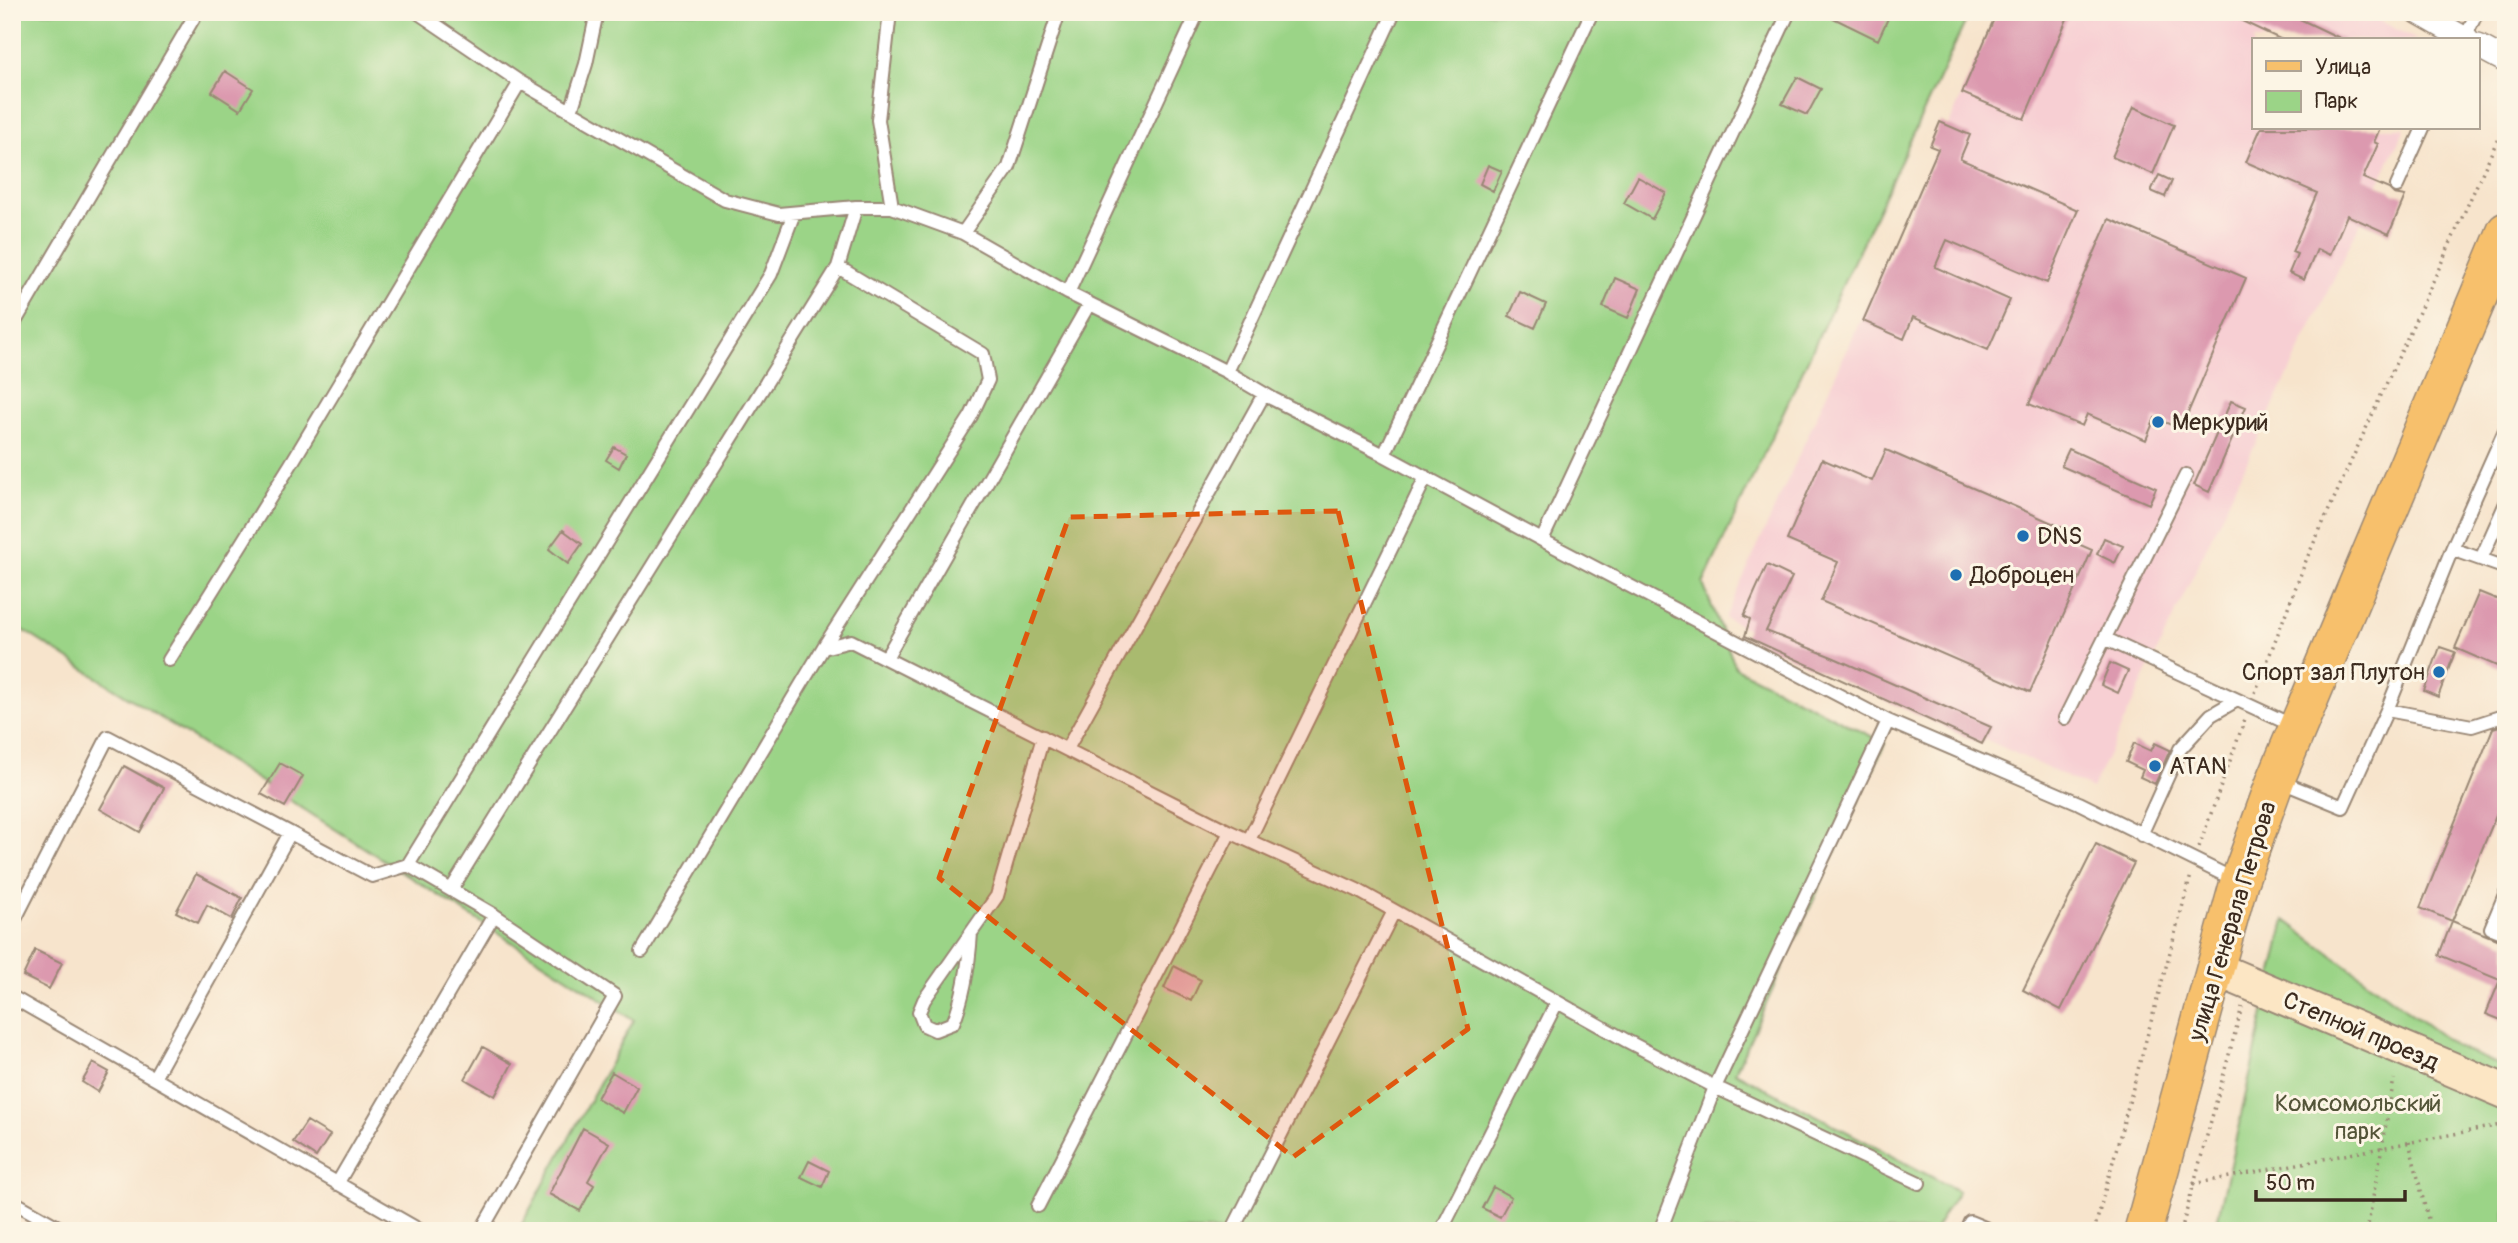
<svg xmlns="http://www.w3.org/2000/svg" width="2518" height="1243" font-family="Pangolin,sans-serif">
	<rect width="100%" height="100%" fill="#fcf5e5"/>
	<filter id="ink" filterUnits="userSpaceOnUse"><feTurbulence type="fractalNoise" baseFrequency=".0143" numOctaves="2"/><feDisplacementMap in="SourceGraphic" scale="14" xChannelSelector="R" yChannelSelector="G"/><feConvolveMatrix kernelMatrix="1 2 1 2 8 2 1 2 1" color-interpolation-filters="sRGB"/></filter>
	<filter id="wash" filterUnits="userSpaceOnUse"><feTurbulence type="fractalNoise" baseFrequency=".00686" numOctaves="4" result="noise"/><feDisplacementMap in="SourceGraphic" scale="28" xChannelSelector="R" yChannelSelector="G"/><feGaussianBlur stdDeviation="1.57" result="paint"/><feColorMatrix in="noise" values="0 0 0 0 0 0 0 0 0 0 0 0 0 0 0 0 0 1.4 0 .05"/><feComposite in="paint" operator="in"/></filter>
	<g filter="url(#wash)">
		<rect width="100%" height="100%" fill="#f7e4cc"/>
		<path fill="#f7cfd3" d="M2000 12H2363L2417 40H2254V128H2405L2092 789 1725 618Z"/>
		<path fill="#9bd487" stroke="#6b7f52" stroke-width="2" d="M12 12H1970L1703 584 1736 668 1885 743 1735 1072 1958 1191 1934 1231H518L634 1020 12 623Z
			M2285 920 2455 1046 2506 1068V1231H2215Z"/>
		<g id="blocks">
			<path fill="#dc99af" d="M1821 12H1891L1878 40Z
				M1997 12H2070L2024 119 1962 93Z
				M2223 12H2285L2344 40H2282Z
				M225 71 253 89 240 110 212 92Z
				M1797 77 1821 89 1807 115 1782 104Z
				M2134 107 2174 125 2153 174 2112 157Z
				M1940 122 1970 135 1960 159 2078 210 2047 283 1947 240 1935 267 2010 300 1988 350 1913 317 1904 339 1863 321 1938 149 1930 146Z
				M2261 128H2380L2374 142 2378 144 2363 178 2389 189 2394 194 2405 196 2389 234 2347 215 2330 255 2317 249 2304 280 2289 273 2297 254 2292 252 2317 193 2246 162Z
				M1488 165 1502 171 1493 191 1480 184Z
				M2159 175 2172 181 2165 197 2151 191Z
				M1638 177 1666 193 1652 219 1624 203Z
				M2109 219 2246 278 2181 429 2155 418 2146 440 2087 414 2082 426 2029 404Z
				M1615 278 1640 289 1628 318 1603 307Z
				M1520 292 1546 304 1535 328 1509 316Z
				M2231 401 2246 407 2209 492 2194 485Z
				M614 447 626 454 619 468 606 460Z
				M2069 449 2156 488 2149 504 2061 466Z
				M1886 450 2066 529 2062 537 2092 550 2030 692 1821 601 1838 562 1787 540 1822 459 1872 481Z
				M563 530 582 544 568 564 549 549Z
				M2104 538 2123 546 2115 563 2097 554Z
				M1767 565 1792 577 1766 631 1832 657 1991 727 1982 744 1745 636 1750 619 1744 616Z
				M2479 592 2506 603V670L2455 648Z
				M2440 647 2455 652 2438 697 2424 691Z
				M2110 663 2128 671 2118 693 2101 685Z
				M2506 724V792L2452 921 2420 908 2493 728Z
				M2134 743 2151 751 2155 743 2170 750 2155 784 2140 777 2143 770 2126 762Z
				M280 763 303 776 285 807 261 794Z
				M124 766 164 788 140 832 100 809Z
				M2096 844 2134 863 2061 1010 2023 990Z
				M196 874 242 898 232 919 207 905 198 923 176 912Z
				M2452 921 2506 943V1022L2486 1014 2500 980 2439 955Z
				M35 950 62 963 49 989 23 976Z
				M1174 966 1201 980 1191 1001 1164 988Z
				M483 1047 512 1064 495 1096 465 1079Z
				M93 1063 109 1072 98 1092 82 1082Z
				M612 1072 637 1087 623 1113 597 1098Z
				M307 1121 330 1135 316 1157 293 1142Z
				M583 1128 609 1143 588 1181 594 1185 580 1211 549 1194Z
				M809 1161 829 1171 822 1187 801 1177Z
				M1493 1187 1511 1197 1500 1217 1482 1208Z"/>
		</g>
	</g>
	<g filter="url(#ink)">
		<use href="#blocks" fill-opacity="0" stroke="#998775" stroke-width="2"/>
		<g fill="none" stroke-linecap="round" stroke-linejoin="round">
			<g stroke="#998775" stroke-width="16">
				<path id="lane" d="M417 12 520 82 725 200 779 214 856 207H892L963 233 1068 293 1227 372 1273 399 1384 455 1542 540 1888 721 2079 803 2235 880
					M890 12 878 120 892 207
					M2464 40 2477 12
					M571 111 586 64 597 12
					M2397 186 2423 128
					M963 233 1009 167 1059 12
					M1068 293 1198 12
					M12 327 197 12
					M1227 372 1394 12
					M1384 455 1592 12
					M1542 540 1789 12
					M2452 549 2506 428
					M2481 559 2506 503
					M2106 639 2296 727
					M823 648 971 416 988 380 983 354 838 267
					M886 658 1089 304
					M169 660 291 464 520 82
					M2387 710 2472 726 2506 715
					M2065 718 2186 475
					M1067 749 1264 394
					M2279 781 2343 807 2387 710 2452 549 2506 568
					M2141 835 2180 749 2211 715 2237 700
					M1249 840 1426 477
					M408 865 771 274 794 213
					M451 890 838 267 856 207
					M2506 892 2491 928 2506 934
					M12 925 108 737 372 876 408 865 494 915 615 996 481 1231
					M971 933C969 964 965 994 953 1023L935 1030 924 1025 919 1012 924 1000 997 896 1043 737
					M642 951 823 648 851 641 1230 832 1357 890 1627 1041 1715 1087 1919 1183
					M12 997 421 1231
					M154 1078 290 833
					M337 1184 494 915
					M12 1201 65 1231
					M1038 1206 1230 832
					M1232 1231 1394 911
					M1441 1231 1557 1002
					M1660 1231 1715 1087 1888 721
					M1966 1231 1970 1222 1992 1231"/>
			</g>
			<g stroke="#998775" stroke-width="26">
				<path id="street" d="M2418 12 2467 40
					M2478 46 2506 61"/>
			</g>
			<g stroke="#998775" stroke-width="37">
				<path id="secondary" d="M2216 969 2506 1092"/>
			</g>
			<g stroke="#998775" stroke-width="40">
				<path id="primary" d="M2143 1231 2239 882 2276 779 2506 231"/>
			</g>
			<path stroke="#998775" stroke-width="3.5" stroke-dasharray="2 5" stroke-linecap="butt" d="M2255 693 2307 558 2506 121
				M2199 847 2245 719
				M2409 1142 2431 1231
				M2193 1184 2506 1124
				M2094 1231 2191 875
				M2181 1231 2242 1007
				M2367 1231 2394 1079"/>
			<use href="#lane" stroke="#fff" stroke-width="12"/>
			<use href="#street" stroke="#fff" stroke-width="23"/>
			<use href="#secondary" stroke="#fce6c4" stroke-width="33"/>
			<use href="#primary" stroke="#f7c06c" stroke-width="37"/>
		</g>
	</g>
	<path fill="#df570d" fill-opacity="0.2" stroke="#df570d" stroke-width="5" stroke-dasharray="14 9" stroke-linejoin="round" d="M1338 511 1468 1029 1293 1157 939 878 1069 517Z"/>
	<g fill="#1f6fb2" stroke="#fcf5e5" stroke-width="2.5">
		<circle cx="2158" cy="422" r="7"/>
		<circle cx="2023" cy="536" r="7"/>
		<circle cx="1956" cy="575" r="7"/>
		<circle cx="2439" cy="672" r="7"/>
		<circle cx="2155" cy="766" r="7"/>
	</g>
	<g text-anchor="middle" stroke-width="6" stroke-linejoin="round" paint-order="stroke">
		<g font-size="24" fill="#3b2a1e" stroke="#fcf5e5" text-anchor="start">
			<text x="2172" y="430">Меркурий</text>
			<text x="2037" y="544">DNS</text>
			<text x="1970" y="583">Доброцен</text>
			<text x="2425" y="680" text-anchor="end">Спорт зал Плутон</text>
			<text x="2169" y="774">ATAN</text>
		</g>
		<g font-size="24" fill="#3b2a1e" stroke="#fcf5e5">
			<text transform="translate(2232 921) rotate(-73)" y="8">улица Генерала Петрова</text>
			<text transform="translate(2361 1031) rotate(23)" y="8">Степной проезд</text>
		</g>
		<g font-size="24" fill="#535438" stroke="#fcf5e5">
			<text x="2358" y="1111">Комсомольский<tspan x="2358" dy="28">парк</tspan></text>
		</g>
	</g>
	<rect width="2518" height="1243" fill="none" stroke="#fcf5e5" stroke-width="42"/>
	<rect x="2252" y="38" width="228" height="91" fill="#fcf5e5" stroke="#afa495" stroke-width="2"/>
	<rect x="2266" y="61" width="35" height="10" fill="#f7c06c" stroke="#afa495" stroke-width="2"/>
	<text x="2315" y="74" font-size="21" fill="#3b2a1e">Улица</text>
	<rect x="2266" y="91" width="35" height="21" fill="#9bd487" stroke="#afa495" stroke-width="2"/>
	<text x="2315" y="108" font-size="21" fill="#3b2a1e">Парк</text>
	<path d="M2256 1190v10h149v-10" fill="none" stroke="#3b2a1e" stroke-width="3.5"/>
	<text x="2266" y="1190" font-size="21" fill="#3b2a1e" stroke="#fcf5e5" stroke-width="5" paint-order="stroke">50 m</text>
</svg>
